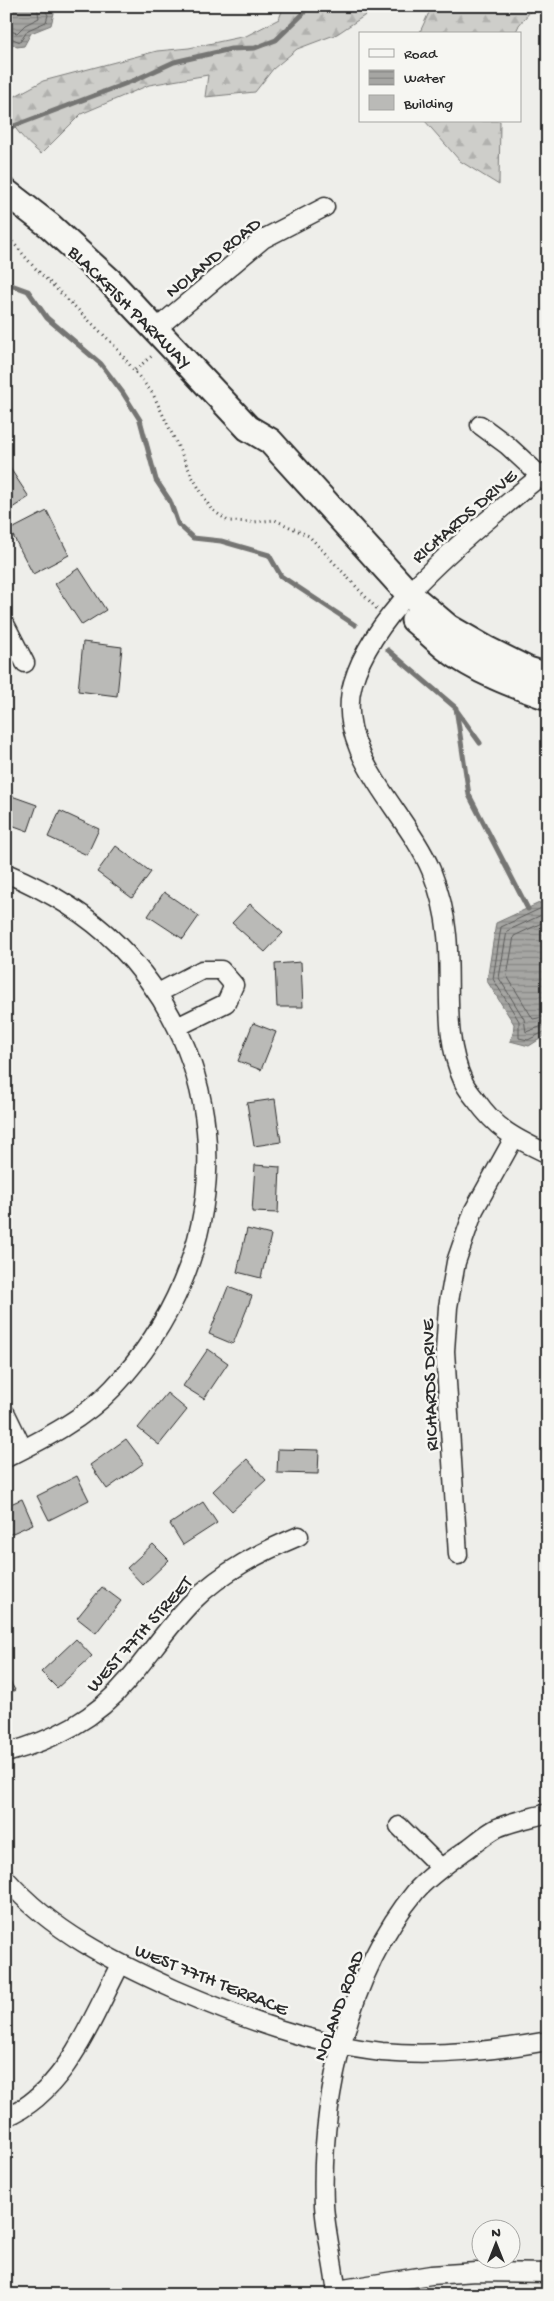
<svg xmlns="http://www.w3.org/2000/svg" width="554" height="2301" font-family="'Gochi Hand',sans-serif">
	<defs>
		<pattern id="forest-firs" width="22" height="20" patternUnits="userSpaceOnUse" patternTransform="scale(1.25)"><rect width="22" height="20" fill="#cececa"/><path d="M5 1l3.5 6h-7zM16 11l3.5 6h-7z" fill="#b1b1ae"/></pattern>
		<pattern id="water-rules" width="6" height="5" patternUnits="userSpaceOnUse" patternTransform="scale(1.25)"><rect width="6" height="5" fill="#a6a6a3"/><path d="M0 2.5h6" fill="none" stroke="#878785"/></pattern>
	</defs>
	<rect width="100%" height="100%" fill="#eeeeea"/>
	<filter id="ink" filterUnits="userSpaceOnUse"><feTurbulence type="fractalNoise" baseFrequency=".02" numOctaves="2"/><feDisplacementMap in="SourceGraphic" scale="10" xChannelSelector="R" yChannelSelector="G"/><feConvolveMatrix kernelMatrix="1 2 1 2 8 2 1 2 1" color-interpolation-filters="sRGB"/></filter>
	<g filter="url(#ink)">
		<path fill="url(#forest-firs)" stroke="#7c7c7a" d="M284 6H379L337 34 297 49 273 69 255 92 205 97 208 75 149 85 81 114 41 154C25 141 6 123 6 101L43 81 157 51 189 48 246 36 279 19Z
			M432 6H535L519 25 515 34H419Z
			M425 121H500L499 185 460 161Z"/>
		<path fill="url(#water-rules)" stroke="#757573" d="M6 6C19 6 45 1 54 13L51 25 31 33 24 46 17 47 6 40Z
			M548 899V1034L529 1046 510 1041 513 1034 514 1024 487 981 496 923Z"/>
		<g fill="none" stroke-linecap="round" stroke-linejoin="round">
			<path stroke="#5c5c5b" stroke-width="1" d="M6 30 17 33 25 25 39 18 37 6
				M6 36 20 42 28 30 46 22 48 15 43 6
				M548 905 501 927 493 979 519 1021V1038L528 1040 548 1030
				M548 912 507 931 499 978 524 1019 526 1032 548 1024
				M548 920 514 936 507 976 533 1019 548 1016"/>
			<path stroke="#757573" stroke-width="5" d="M6 129 135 80 174 62 231 49 255 48 276 40 303 14 307 6
				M6 283 28 291 47 318 101 364 123 393 140 420 156 480 170 501 178 524 193 538 221 541 269 555 281 576 355 625
				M388 650 456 708 469 795 528 909
				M457 711 480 743"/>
		</g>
		<path fill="#babab7" stroke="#2b2b2b" d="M6 462 29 497 6 512Z
			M47 511 69 555 33 574 10 530Z
			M79 568 106 610 82 625 55 584Z
			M83 642 122 647 117 696 78 691Z
			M6 794 37 805 28 831 6 823Z
			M60 811 99 829 87 855 48 837Z
			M116 846 151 872 132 898 97 872Z
			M164 892 199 916 183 939 148 916Z
			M250 904 283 933 265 952 232 923Z
			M301 962 303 1007H277L275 964Z
			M253 1023 276 1032 261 1070 238 1061Z
			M275 1099 281 1142 254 1146 247 1103Z
			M255 1165 280 1167 278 1213 252 1212Z
			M247 1229 271 1235 261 1278 237 1272Z
			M228 1287 252 1296 233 1344 209 1334Z
			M208 1349 228 1363 204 1399 183 1386Z
			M167 1393 187 1410 159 1445 138 1428Z
			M126 1439 144 1463 107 1489 90 1465Z
			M278 1449 319 1450 318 1474 277 1473Z
			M247 1459 266 1480 232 1511 213 1491Z
			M77 1476 89 1500 49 1520 37 1496Z
			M22 1499 33 1524 6 1536V1506Z
			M203 1502 217 1523 183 1545 170 1524Z
			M153 1544 169 1560 143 1585 127 1568Z
			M102 1587 121 1601 96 1633 77 1618Z
			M76 1639 92 1656 57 1688 41 1672Z
			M6 1675 15 1690 6 1695Z"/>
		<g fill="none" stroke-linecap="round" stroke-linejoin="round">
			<g stroke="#2b2b2b" stroke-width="21">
				<path id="minor" d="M156 329 263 239 325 207
					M480 425 507 445 548 483
					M548 471C529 484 513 499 496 513 445 555 371 619 353 683 333 752 407 812 431 870 439 890 445 914 447 935 452 985 442 1036 464 1083 467 1089 472 1095 476 1100 498 1131 515 1138 548 1154
					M6 626 25 663
					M6 873C46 890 86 913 117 944 243 1071 233 1261 113 1388 84 1419 44 1439 6 1458
					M158 993 202 970H221L234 985 226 1003 177 1027
					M6 1414 23 1449
					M458 1555 445 1351 448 1307 456 1262 474 1210 514 1138
					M6 1753C54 1740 96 1719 128 1680 150 1654 169 1625 193 1601 223 1571 261 1552 299 1536
					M399 1826 441 1868
					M6 1879C51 1931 114 1962 176 1990 241 2018 311 2044 382 2052 438 2057 493 2051 548 2041
					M6 2117C66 2092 92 2018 120 1965
					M337 2290 431 2275 476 2272 548 2273
					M337 2295C334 2265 326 2235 324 2205 320 2100 348 1973 416 1891 429 1876 447 1864 463 1852 474 1845 485 1834 497 1828 513 1821 531 1818 548 1813"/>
			</g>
			<g stroke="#2b2b2b" stroke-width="29">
				<path id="secondary" d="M6 192 50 226 110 281 248 428 270 441 409 594 428 610 448 627 488 650 528 670 548 676
					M414 620C425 629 435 639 446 648 476 671 513 685 548 697"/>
			</g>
			<path stroke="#2b2b2b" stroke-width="3" stroke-dasharray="1 4" stroke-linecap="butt" d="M6 234 33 266 113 344 153 394 193 478 211 509 228 521 253 522 275 520 309 536 377 609
				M135 370 153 355"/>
			<use href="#minor" stroke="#f6f6f2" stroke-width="18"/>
			<use href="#secondary" stroke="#f6f6f2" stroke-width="25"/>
		</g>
	</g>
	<g text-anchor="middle" stroke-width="5" stroke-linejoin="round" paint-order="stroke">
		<g font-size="19" fill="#2b2b2b" stroke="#f6f6f2">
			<text transform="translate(212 256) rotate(-39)" y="7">NOLAND ROAD</text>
			<text transform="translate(131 306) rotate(45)" y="7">BLACKFISH PARKWAY</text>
			<text transform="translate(463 515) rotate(-41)" y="7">RICHARDS DRIVE</text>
			<text transform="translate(428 1385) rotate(-92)" y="7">RICHARDS DRIVE</text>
			<text transform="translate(138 1633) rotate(-48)" y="7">WEST 77TH STREET</text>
			<text transform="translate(212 1978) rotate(22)" y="7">WEST 77TH TERRACE</text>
			<text transform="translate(337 2005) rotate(-70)" y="7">NOLAND ROAD</text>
		</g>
	</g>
	<rect width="554" height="2301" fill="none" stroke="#f6f6f2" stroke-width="25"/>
	<rect x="12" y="12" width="529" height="2276" fill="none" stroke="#2b2b2b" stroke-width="2" filter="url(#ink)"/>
	<rect x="359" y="32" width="162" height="90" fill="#f6f6f2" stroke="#a5a5a2"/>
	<rect x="369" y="49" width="25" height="8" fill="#f6f6f2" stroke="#a5a5a2"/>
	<text x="404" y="58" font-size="15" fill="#2b2b2b">Road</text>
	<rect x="369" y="70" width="25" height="15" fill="url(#water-rules)" stroke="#a5a5a2"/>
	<text x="404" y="82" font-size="15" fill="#2b2b2b">Water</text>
	<rect x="369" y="95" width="25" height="15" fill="#babab7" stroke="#a5a5a2"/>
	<text x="404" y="108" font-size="15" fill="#2b2b2b">Building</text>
	<g transform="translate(496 2244)"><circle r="24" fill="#f6f6f2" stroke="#a5a5a2"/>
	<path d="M0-4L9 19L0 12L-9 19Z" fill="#2b2b2b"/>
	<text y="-8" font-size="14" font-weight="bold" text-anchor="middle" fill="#2b2b2b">N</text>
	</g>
</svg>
